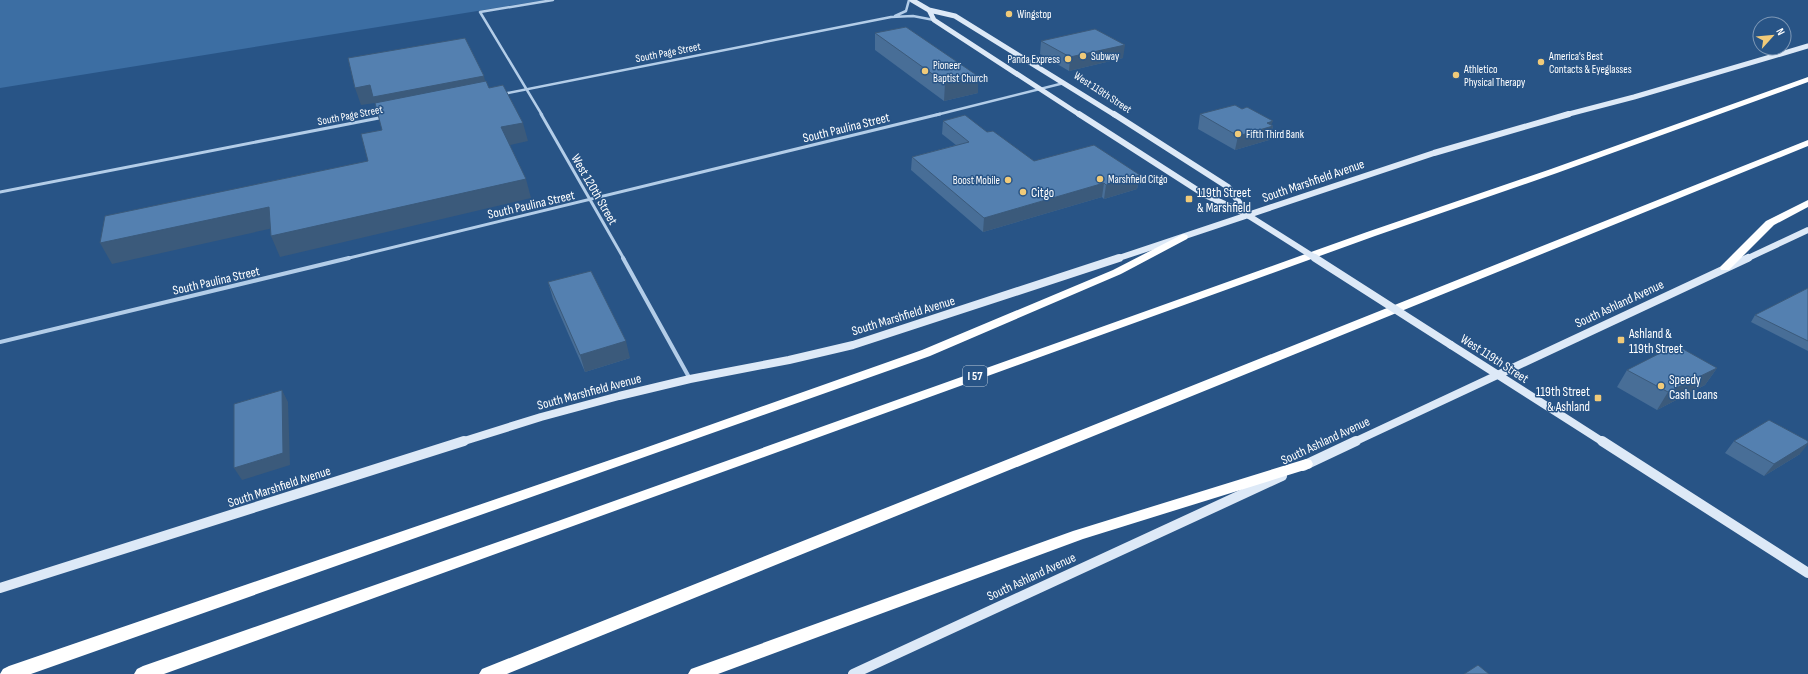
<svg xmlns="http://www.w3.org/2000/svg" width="1808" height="674" font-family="'Sofia Sans Condensed',sans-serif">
	<rect width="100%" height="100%" fill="#285486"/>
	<path fill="#3c6ea3" d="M0 0H546L0 88Z"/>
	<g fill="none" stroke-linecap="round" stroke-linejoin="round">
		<path stroke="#b3cde8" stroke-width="2.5" d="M895 16 906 11 909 0
			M503 94 891 17 913 16 934 20
			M542 115 480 12 553 0
			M936 115 1064 83"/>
		<path stroke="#b3cde8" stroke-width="3" d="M541 114 624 259
			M0 192 384 117
			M345 259 940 114"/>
		<path stroke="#b3cde8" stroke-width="4" d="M623 258 690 379
			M0 342 349 258"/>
		<path stroke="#dde9f7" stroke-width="5" d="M912 0 929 10 955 16 1115 115
			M929 10 934 20 1080 115
			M1565 115 1634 97 1808 46"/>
		<path stroke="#dde9f7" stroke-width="6" d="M1079 114 1205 195 1249 215
			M1114 114 1228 187 1249 216
			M1116 259 1434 153 1569 114
			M1746 259 1808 230"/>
		<path stroke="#dde9f7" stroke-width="8" d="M1451 345 1603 442
			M461 442 541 417 619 396 690 379 789 360 853 345 1119 258
			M1354 442 1748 258"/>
		<path stroke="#dde9f7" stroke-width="10" d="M1602 441 1808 573
			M1303 466 1356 441
			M0 588 464 441
			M853 674 1282 476"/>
		<path fill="#fff" fill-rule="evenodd" d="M1808 77V82L1557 173 1375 236 164 674H134L137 669 143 666 558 521 1367 232 1551 169Z
			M1808 140V146L507 674H479L482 669Z
			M1808 200V207L1774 225 1729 270H1721L1720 268 1721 266 1766 221Z
			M1183 234 1187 235 1188 237 1187 239 1121 274 930 356 31 674H0L3 669 9 666 642 449 922 350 1113 270Z
			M1306 459 1311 460 1313 464 1311 468 1083 539 718 674H688L691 669 1073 531Z"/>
		<path stroke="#dde9f7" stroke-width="6" d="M1249 216 1317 259"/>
		<path stroke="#dde9f7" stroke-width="8" d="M1315 258 1451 345"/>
	</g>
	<path fill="#486e97" d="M875 33 978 93 944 101 875 50Z
		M1041 41 1123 58 1069 71 1040 54Z
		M1200 114 1272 125 1273 126 1269 140 1235 150 1198 129Z
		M943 121 987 132 1034 161 1140 175 1137 189 1104 199 1102 197 983 232 911 170 912 157 956 145 942 134Z
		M548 282 630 358 585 372 553 299Z
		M1808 288V351L1751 322 1755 315Z
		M1717 368 1705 385 1657 410 1617 387 1627 370Z
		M1734 441 1800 454 1764 476 1725 453Z"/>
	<path fill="#3b5a7b" d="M1125 45 1123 58 1069 71 1070 57Z
		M484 76 488 94 375 103 361 105 355 88 370 85Z
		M978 76V93L944 101 945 83Z
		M1273 121 1271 126H1273L1269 140 1235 150 1238 136 1267 123Z
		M523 123 528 141 506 146 501 127Z
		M1140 175 1137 189 1104 199 1106 185Z
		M526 179 531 198 280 257 271 236Z
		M1104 183 1102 197 983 232 984 218Z
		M269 207 278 227 112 264 100 243Z
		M626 341 630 358 585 372 580 355Z
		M1717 368 1705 385 1657 410 1668 392Z
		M282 390 288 402 290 465 242 480 234 468Z
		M1808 443V444L1800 454 1764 476 1774 464Z"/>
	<path fill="#5480b0" stroke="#3b5a7b" d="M906 27 978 76 945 83 875 33Z
		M1095 29 1125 45 1070 57 1041 41Z
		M465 38 484 76 373 97 370 85 355 88 348 58Z
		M486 81 489 88 503 85 523 123 501 127 526 179 271 236 269 207 100 243 105 216 368 161 361 134 382 130 375 103Z
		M1235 105 1242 109 1247 107 1273 121 1267 123 1273 126 1238 136 1200 114Z
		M965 115 987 132 993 131 1034 161 1094 145 1140 175 1106 185 1104 183 984 218 912 157 969 142 943 121Z
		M591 271 626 341 580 355 548 282Z
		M1808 288V341L1755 315Z
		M1676 345 1717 368 1668 392 1627 370Z
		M282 390 283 453 234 468V404Z
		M1769 420 1808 441V443L1774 464 1734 441Z
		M1478 665 1489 674H1464Z"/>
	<g fill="#f0ca79" stroke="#285486" stroke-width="1.5">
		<circle cx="1009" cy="14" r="4"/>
		<circle cx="1083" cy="56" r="4"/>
		<circle cx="1068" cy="59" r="4"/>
		<circle cx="1541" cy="62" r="4"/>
		<circle cx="925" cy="71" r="4"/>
		<circle cx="1456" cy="75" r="4"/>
		<circle cx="1238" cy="134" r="4"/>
		<circle cx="1100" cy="179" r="4"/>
		<circle cx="1008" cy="180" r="4"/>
		<circle cx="1023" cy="192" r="4"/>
		<rect x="1185" y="195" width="8" height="8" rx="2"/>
		<rect x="1617" y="336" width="8" height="8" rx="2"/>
		<circle cx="1661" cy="386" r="4"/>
		<rect x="1594" y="394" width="8" height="8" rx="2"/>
	</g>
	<g text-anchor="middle" stroke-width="3" stroke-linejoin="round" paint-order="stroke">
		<g font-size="11" fill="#fff" stroke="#285486" text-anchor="start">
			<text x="1017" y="18">Wingstop</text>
			<text x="1091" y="60">Subway</text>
			<text x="1549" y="60">America's Best<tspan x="1549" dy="13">Contacts &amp; Eyeglasses</tspan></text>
			<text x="1060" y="63" text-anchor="end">Panda Express</text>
			<text x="933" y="69">Pioneer<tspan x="933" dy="13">Baptist Church</tspan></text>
			<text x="1464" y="73">Athletico<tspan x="1464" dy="13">Physical Therapy</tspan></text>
			<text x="1246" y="138">Fifth Third Bank</text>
			<text x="1108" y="183">Marshfield Citgo</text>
			<text x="1000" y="184" text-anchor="end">Boost Mobile</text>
		</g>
		<g font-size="11" fill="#fff" stroke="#285486">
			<text transform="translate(668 52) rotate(-11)" y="4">South Page Street</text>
			<text transform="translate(1103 92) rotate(33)" y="4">West 119th Street</text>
			<text transform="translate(350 115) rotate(-11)" y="4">South Page Street</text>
		</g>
		<rect fill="#285486" stroke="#beccdb" stroke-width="1" x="963" y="366" width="24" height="20" rx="3"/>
		<g font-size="12" font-weight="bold" fill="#fff">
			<text x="975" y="380">I 57</text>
		</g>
		<g font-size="13" fill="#fff" stroke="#285486">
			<text transform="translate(846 127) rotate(-14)" y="5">South Paulina Street</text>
			<text transform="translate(1313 180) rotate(-19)" y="5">South Marshfield Avenue</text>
			<text transform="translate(595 189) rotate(60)" y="5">West 120th Street</text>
			<text transform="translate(531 204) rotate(-13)" y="5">South Paulina Street</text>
			<text transform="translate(216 280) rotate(-13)" y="5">South Paulina Street</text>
			<text transform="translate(1619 303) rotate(-25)" y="5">South Ashland Avenue</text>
			<text transform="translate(903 315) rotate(-17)" y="5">South Marshfield Avenue</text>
			<text transform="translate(1495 358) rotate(33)" y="5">West 119th Street</text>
			<text transform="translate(589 391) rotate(-15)" y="5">South Marshfield Avenue</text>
			<text transform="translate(1325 440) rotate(-25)" y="5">South Ashland Avenue</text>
			<text transform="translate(279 486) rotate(-18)" y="5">South Marshfield Avenue</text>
			<text transform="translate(1031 576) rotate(-25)" y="5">South Ashland Avenue</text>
		</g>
		<g font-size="13" fill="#fff" stroke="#285486" text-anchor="start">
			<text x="1031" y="197">Citgo</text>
			<text x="1197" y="197">119th Street<tspan x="1197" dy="15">&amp; Marshfield</tspan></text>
			<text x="1629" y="338">Ashland &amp;<tspan x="1629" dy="15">119th Street</tspan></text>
			<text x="1669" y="384">Speedy<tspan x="1669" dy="15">Cash Loans</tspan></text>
			<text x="1590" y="396" text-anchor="end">119th Street<tspan x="1590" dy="15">&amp; Ashland</tspan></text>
		</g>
	</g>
	<g transform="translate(1772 36) rotate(63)"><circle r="19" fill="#285486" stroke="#7e98b6"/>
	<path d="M0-3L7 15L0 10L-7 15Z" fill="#f0ca79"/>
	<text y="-6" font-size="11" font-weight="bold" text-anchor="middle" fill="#ffffff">N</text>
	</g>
</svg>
